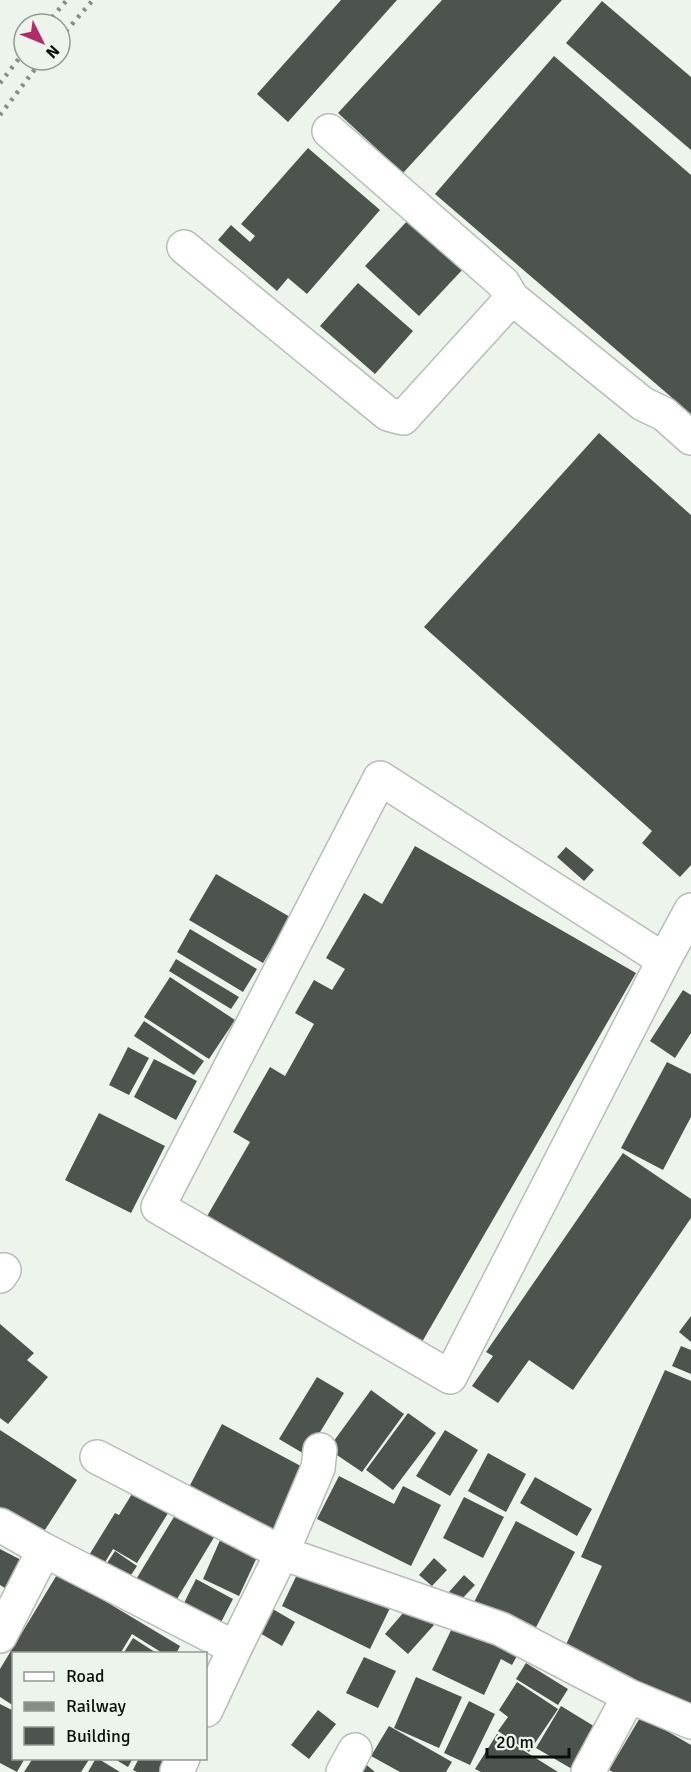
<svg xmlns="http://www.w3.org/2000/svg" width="691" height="1772" font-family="Signika,sans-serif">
	<rect width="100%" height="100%" fill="#ecf4ec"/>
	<path fill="#4d544e" d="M341 0H397L288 122 257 94Z
		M442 0H562L403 173 338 113Z
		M602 1 691 77V150L566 43Z
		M554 56 691 175V414L435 194Z
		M308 148 380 210 307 294 288 278 277 291 218 240 231 225 250 242 255 236 241 224Z
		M410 218 464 268 419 316 365 266Z
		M358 283 413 331 375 374 320 326Z
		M599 433 691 515V865L680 877 642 843 652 831 424 627Z
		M415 846 636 973 422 1342 206 1218 250 1142 233 1132 270 1067 285 1076 314 1024 295 1013 314 980 332 990 345 969 326 958 364 893 382 904Z
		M566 847 594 870 584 881 557 857Z
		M216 874 290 917 263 963 189 920Z
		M190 929 257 969 243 992 177 952Z
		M176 959 239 997 231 1009 169 971Z
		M170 977 235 1020 209 1059 144 1017Z
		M683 990 691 995V1033L675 1058 650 1041Z
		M144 1021 204 1061 194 1075 134 1036Z
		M128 1047 149 1058 129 1095 109 1085Z
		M154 1059 197 1081 176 1120 134 1097Z
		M667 1062 691 1074V1117L663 1170 621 1148Z
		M99 1113 165 1146 131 1213 65 1180Z
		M623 1153 691 1199V1218L573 1390 529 1360 498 1403 472 1386 493 1356 486 1352Z
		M691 1316V1342L679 1332Z
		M0 1324 34 1353 27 1360 48 1377 8 1424 0 1418Z
		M681 1346 691 1350V1374L672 1366Z
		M665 1370 691 1381V1706L564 1649 602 1566 581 1557Z
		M317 1377 344 1393 306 1455 279 1439Z
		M371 1390 404 1414 362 1472 328 1449Z
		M408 1413 436 1433 393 1490 366 1470Z
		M222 1424 312 1472 278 1537 187 1491Z
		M0 1430 77 1480 41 1536 0 1509Z
		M445 1430 478 1450 450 1496 416 1476Z
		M488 1453 526 1474 506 1512 468 1491Z
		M339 1476 394 1504 403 1486 441 1505 411 1566 317 1519Z
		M535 1477 592 1509 577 1536 520 1503Z
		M135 1489 170 1510 137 1563 113 1549 98 1574 83 1565 115 1513 119 1515Z
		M464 1497 504 1517 483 1558 443 1538Z
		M180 1507 219 1529 171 1609 132 1586Z
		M516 1521 575 1552 531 1637 472 1606Z
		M221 1538 258 1555 239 1596 203 1579Z
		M0 1549 25 1562 10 1591 0 1585Z
		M115 1551 137 1566 129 1578 107 1563Z
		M434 1558 447 1570 432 1586 419 1575Z
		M302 1564 391 1606 370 1649 282 1606Z
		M58 1573 180 1646 176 1654H164L132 1634 120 1654H14V1706L0 1697V1669Z
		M464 1575 475 1585 460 1601 449 1592Z
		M196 1579 233 1599 217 1630 180 1611Z
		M410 1605 434 1625 408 1654 385 1634Z
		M271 1608 295 1622 282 1646 258 1632Z
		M454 1624 518 1654 512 1665 501 1659 484 1695 432 1670Z
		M133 1638 158 1654H123Z
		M364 1657 396 1671 378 1708 346 1693Z
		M526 1663 568 1689 558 1705 516 1679Z
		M416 1677 462 1697 439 1748 394 1728Z
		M517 1682 558 1709 529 1752 498 1731 508 1717 499 1710Z
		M469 1701 495 1714 470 1765 444 1753Z
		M0 1704 14 1711V1758H25L17 1772 0 1763Z
		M561 1706 597 1728 572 1769 536 1748Z
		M318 1710 336 1724 309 1759 291 1745Z
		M641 1716 691 1745V1772H613L609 1770Z
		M389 1726 452 1762 446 1772H400L371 1756Z
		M497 1734 558 1772H481L475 1769Z
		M33 1758H90L81 1772H24Z
		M96 1758H97L120 1772H88Z
		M113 1758H133L128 1767Z
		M139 1758H171L165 1772H137L133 1770Z
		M363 1762 375 1772H354Z"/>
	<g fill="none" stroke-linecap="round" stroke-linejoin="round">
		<g stroke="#b6beb7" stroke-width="36">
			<path id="minor" d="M329 131 503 283 512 298 643 404 664 414 691 438
				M184 247 388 414 403 418 512 298
				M664 960 380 778 158 1207 450 1377 664 960 691 910
				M0 1276 4 1270
				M97 1457 282 1553 501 1629 629 1696
				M0 1525 44 1550 235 1648 282 1553 318 1468 320 1450
				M0 1636 44 1550
				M206 1710 235 1648
				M177 1771 183 1758
				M343 1772 355 1750
				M588 1772 629 1696 691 1722"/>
		</g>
		<use href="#minor" stroke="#fff" stroke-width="33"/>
		<path stroke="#878c87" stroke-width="4.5" stroke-dasharray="3 6" stroke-linecap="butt" d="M46 24 67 0
			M60 38 93 0
			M0 83 24 52
			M0 115 42 60"/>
	</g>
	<rect x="12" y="1652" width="195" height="108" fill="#ecf4ec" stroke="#929892" stroke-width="1.5"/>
	<rect x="24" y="1672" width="30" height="9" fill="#ffffff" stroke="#929892" stroke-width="1.5"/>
	<text x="66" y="1682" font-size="18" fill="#0c0f0c">Road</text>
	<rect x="24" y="1702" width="30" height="9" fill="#878c87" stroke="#929892" stroke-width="1.5"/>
	<text x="66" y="1712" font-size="18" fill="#0c0f0c">Railway</text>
	<rect x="24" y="1727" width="30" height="18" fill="#4d544e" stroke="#929892" stroke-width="1.5"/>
	<text x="66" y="1742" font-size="18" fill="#0c0f0c">Building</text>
	<g transform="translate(42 42) rotate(133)"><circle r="28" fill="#ecf4ec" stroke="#929892" stroke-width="1.5"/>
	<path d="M0-4.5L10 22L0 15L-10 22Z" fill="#b42a69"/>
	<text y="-9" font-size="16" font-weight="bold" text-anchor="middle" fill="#0c0f0c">N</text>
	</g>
	<path d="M487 1748v9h82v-9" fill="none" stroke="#0c0f0c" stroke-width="3"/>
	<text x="496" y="1748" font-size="18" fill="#0c0f0c" stroke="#ecf4ec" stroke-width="4.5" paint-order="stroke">20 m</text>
</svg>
